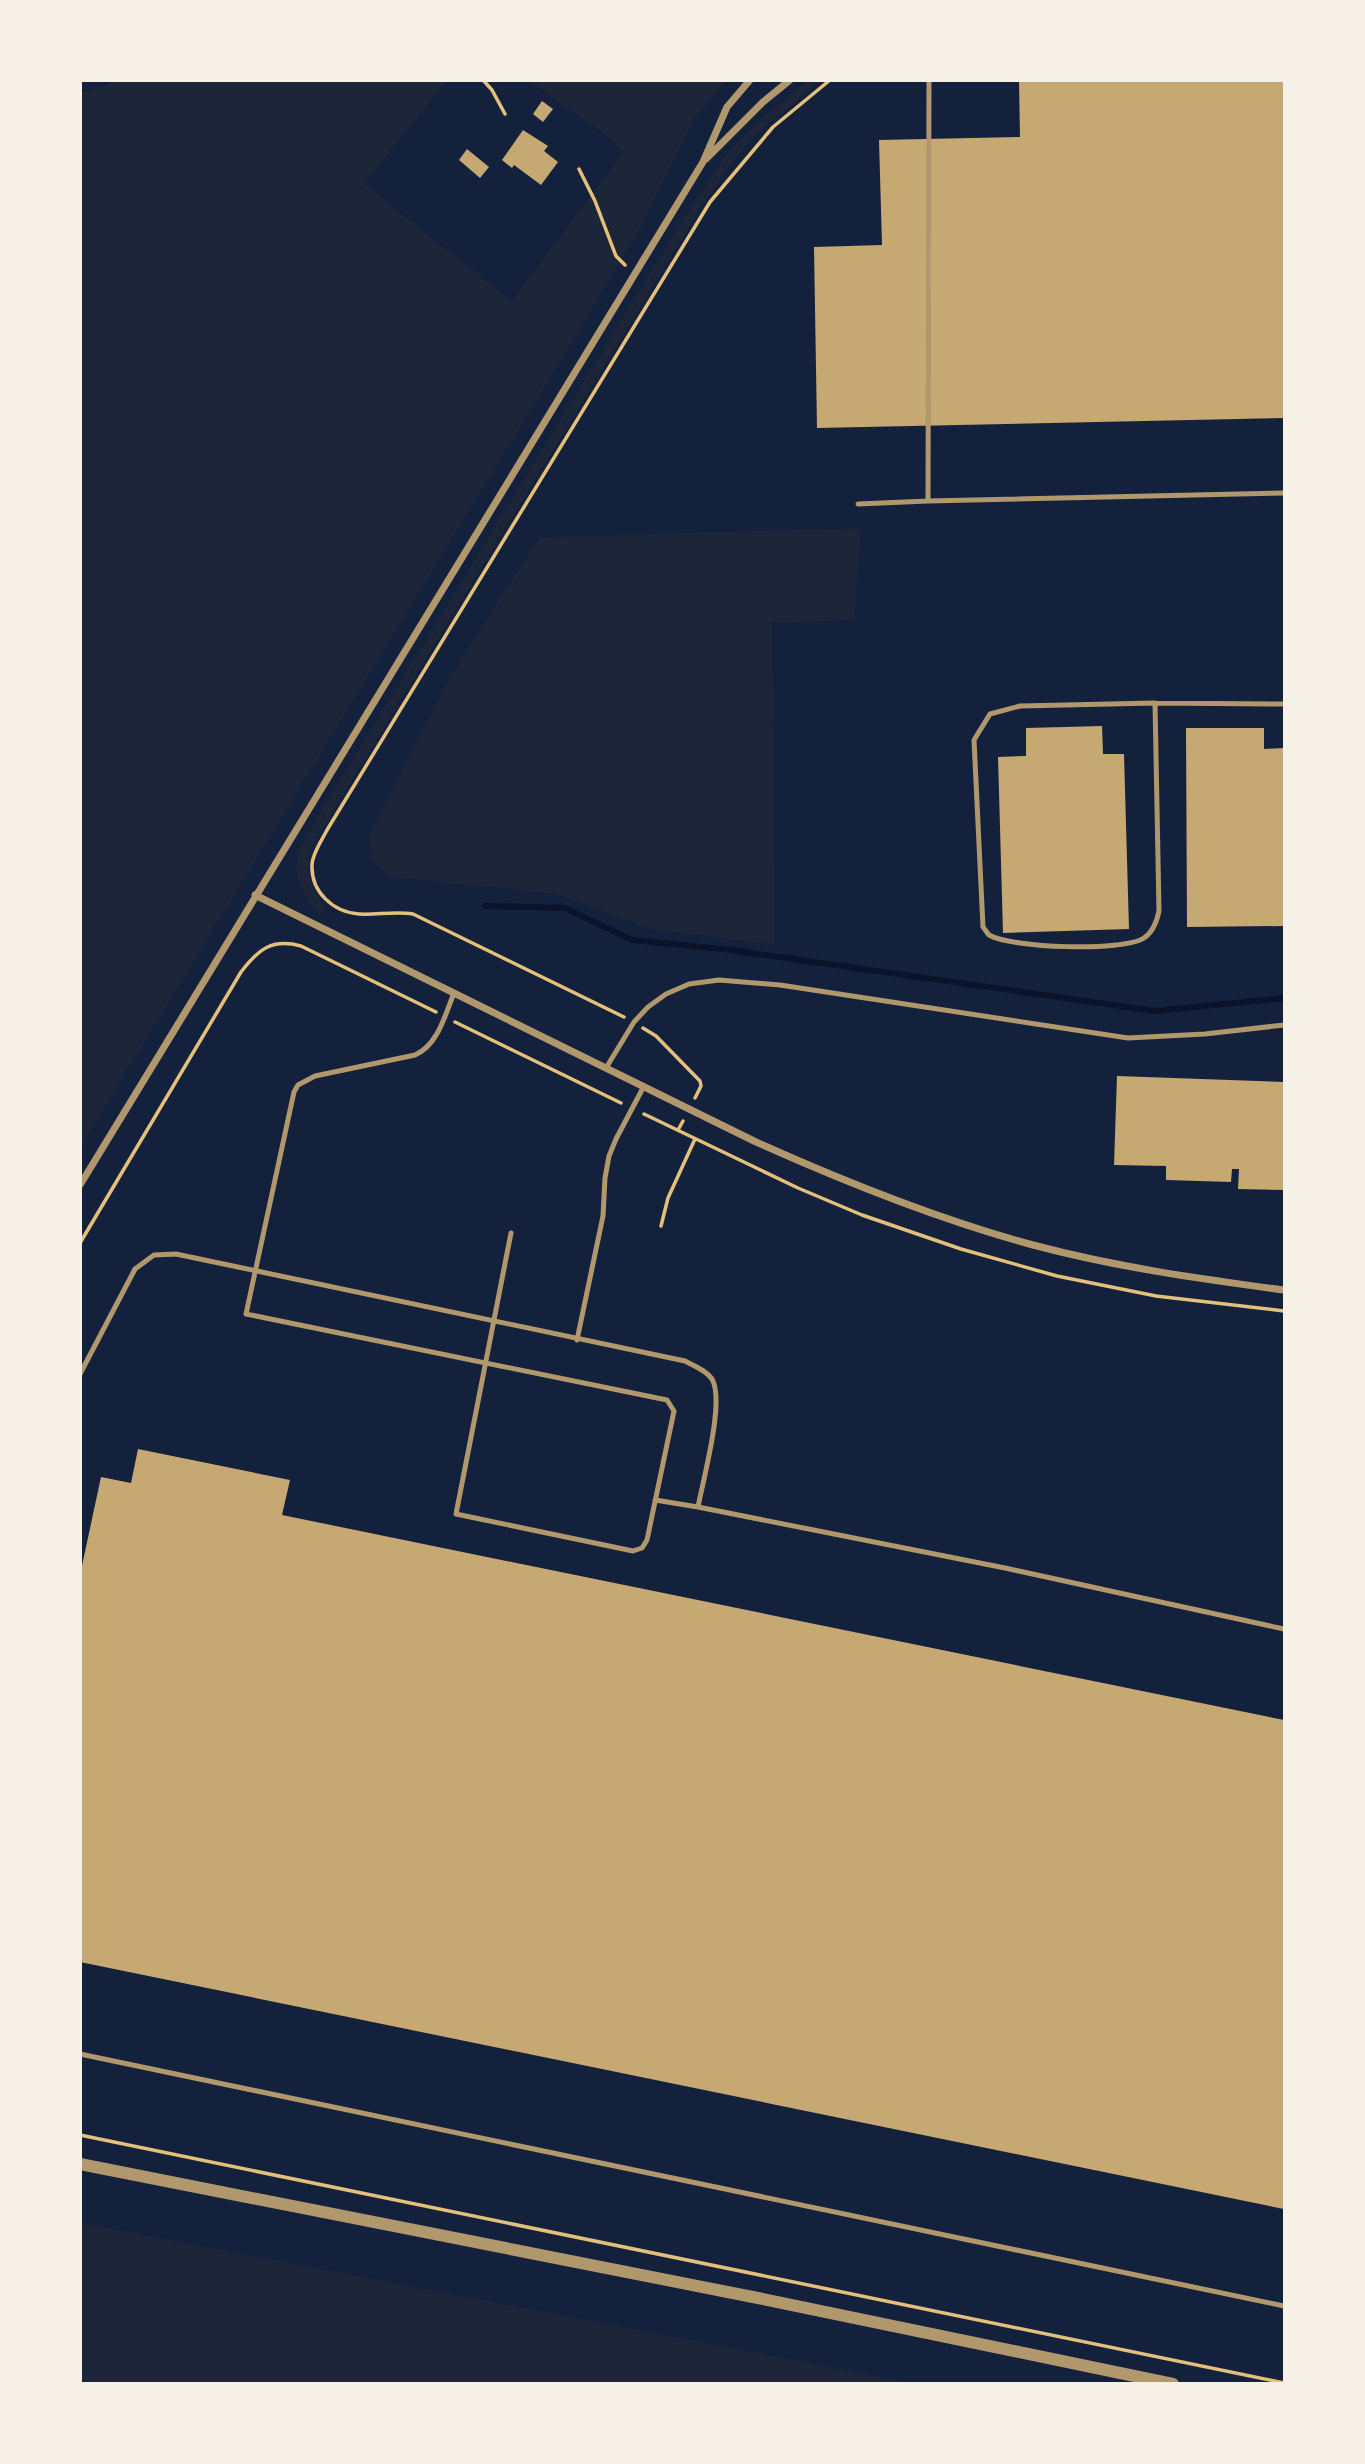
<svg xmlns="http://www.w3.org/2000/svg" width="1365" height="2464" font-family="'IBM Plex Sans',sans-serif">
	<rect width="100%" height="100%" fill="#14213d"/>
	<path fill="#1d2539" d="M118 80 447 81 364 184 512 301 623 153 612 140 529 81H725L693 121 640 228 569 347 81 1146V93Z
		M807 81H820L756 134 731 164 700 209 316 839C300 875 310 879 325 910L321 916C305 901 292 877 298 854 300 847 305 840 308 833L688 211 728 152 763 118Z
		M861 528 854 620 772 623 775 945 652 929 556 894 389 877 372 859 369 837 452 673 540 537Z
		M80 2223H81L913 2383H81Z"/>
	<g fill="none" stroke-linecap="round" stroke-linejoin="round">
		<path stroke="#0b132b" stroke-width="6" d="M485 906 565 908 632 940 723 949 1155 1011 1284 998"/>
	</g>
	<path fill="#c6a872" d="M1019 80H1284V418L817 428 814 247 882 245 879 140 1020 137Z
		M542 101 553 109 543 122 533 114Z
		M523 130 548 146 544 151 558 162 541 185 514 165 512 168 502 160Z
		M467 149 489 167 480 178 459 160Z
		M1102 726 1103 754H1124L1129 929 1003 933 998 757 1026 756V728Z
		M1186 728H1264V749L1284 748V926L1187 927Z
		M1117 1076 1284 1082V1190L1238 1189 1239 1169H1232L1231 1182 1166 1180V1166L1114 1165Z
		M138 1449 290 1480 282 1515 1284 1720V2209L80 1962V1575L101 1477 131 1483Z"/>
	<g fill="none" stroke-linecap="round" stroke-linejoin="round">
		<path stroke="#e5c07b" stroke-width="3.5" d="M483 80 492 90 505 114
			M579 169 595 201 616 256 625 265
			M624 1017 413 914C395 911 377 915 359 914 333 912 311 892 312 865 312 854 322 840 327 830L710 202 773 127 830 80
			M455 1022 621 1103
			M643 1028 656 1036 700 1081 701 1086 695 1098
			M644 1114 798 1188 862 1215 961 1249 1057 1276 1156 1296 1284 1311
			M678 1130 683 1121
			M661 1226 668 1198 695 1139
			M80 1243 241 972C258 950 271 938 301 946L436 1012
			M80 2135 1284 2383"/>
		<path stroke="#b1986c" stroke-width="5" d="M928 501 1284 493
			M858 504 928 501 929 80
			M1155 703 1159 911C1157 921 1153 932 1144 938 1123 952 1011 948 989 935 988 934 984 928 983 927L974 740 990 714 1020 706 1155 703 1284 704
			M454 993C445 1015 438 1045 415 1055L315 1076 298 1085 294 1092 246 1314 667 1400 674 1411 647 1540 642 1548 633 1551 456 1514C474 1420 492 1326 511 1233
			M606 1068 634 1022 648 1007 666 994 689 984 719 980 780 985 1128 1038 1205 1034 1284 1025
			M577 1340 603 1216 605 1178 609 1156 616 1139 644 1086
			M80 1374 135 1269 154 1255 176 1254 685 1361C694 1366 706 1370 712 1379 725 1401 703 1480 698 1507L1005 1568 1284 1629
			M655 1500 698 1507
			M80 2054 1284 2306"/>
		<path stroke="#b1986c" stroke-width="7" d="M706 159 763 102 790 80
			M255 895 754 1141C845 1182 937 1219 1033 1245 1116 1267 1200 1279 1284 1290
			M80 1185 703 162 727 107 750 80"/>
		<path stroke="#b1986c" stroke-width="12" d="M80 2164 758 2298 1173 2384"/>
	</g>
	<rect width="1365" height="2464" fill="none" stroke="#f6f1e7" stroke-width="164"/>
</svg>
